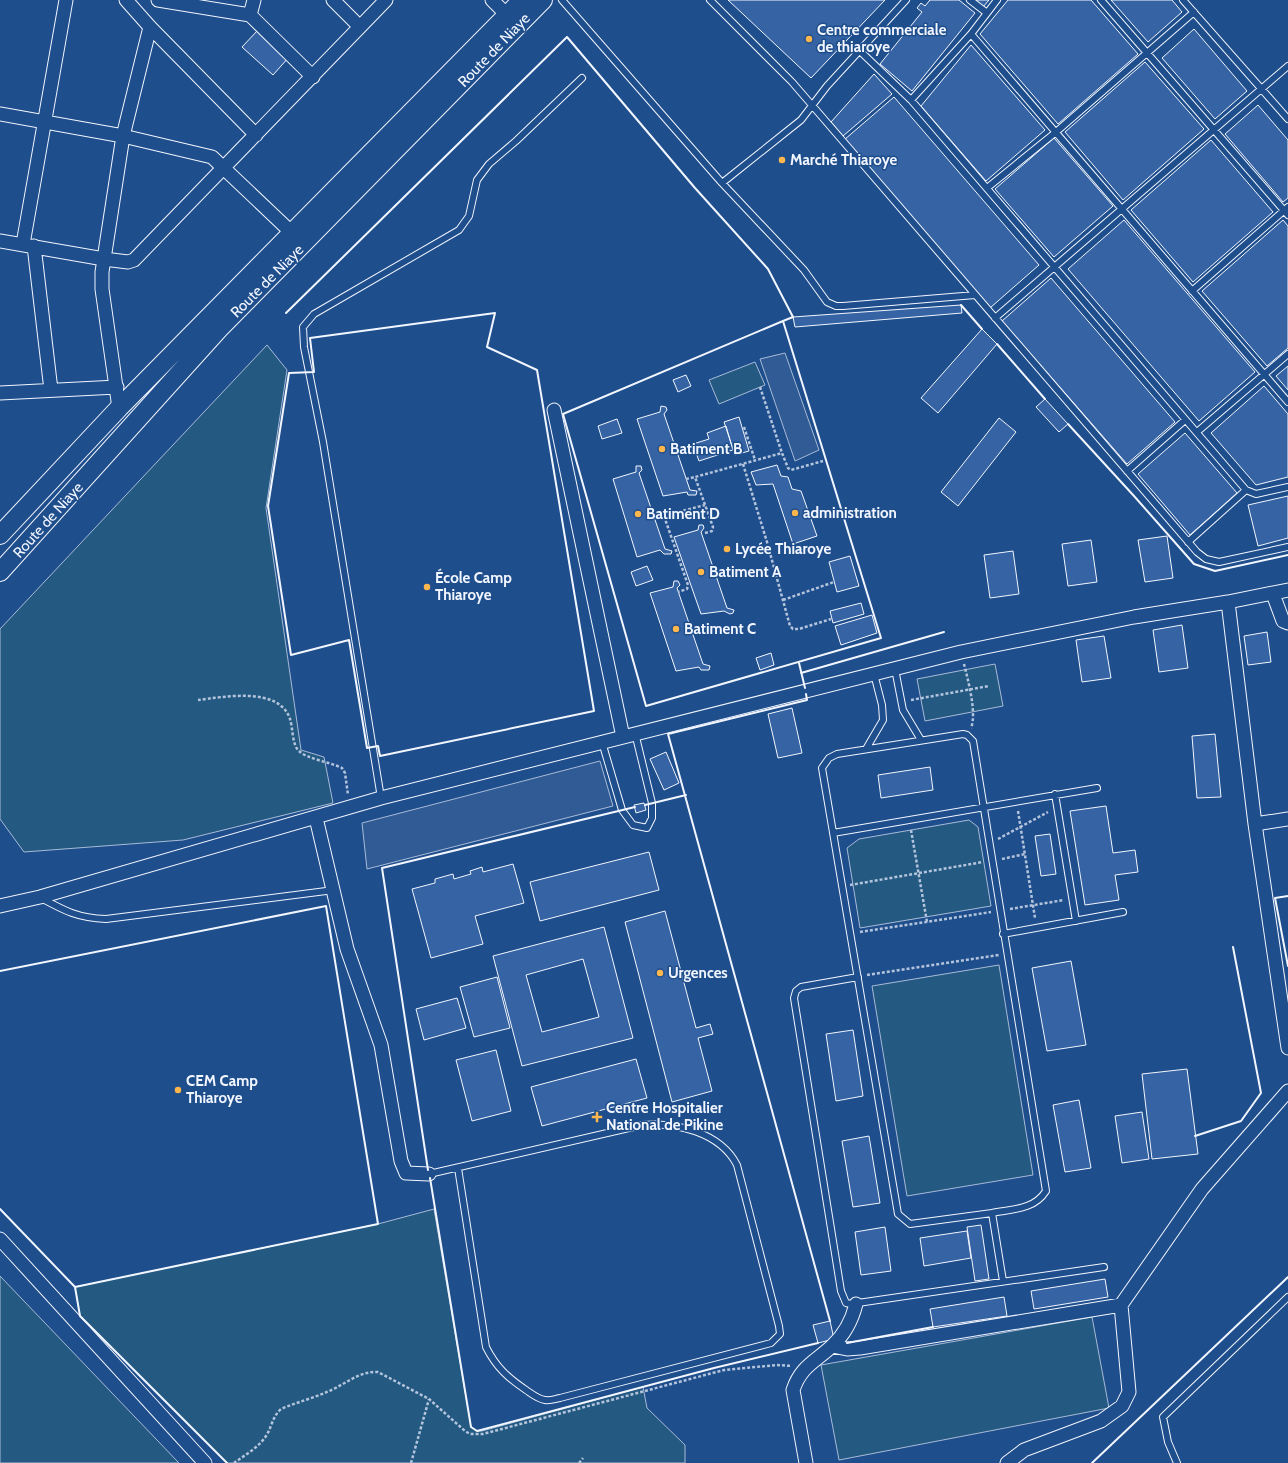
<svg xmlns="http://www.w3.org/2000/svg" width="1288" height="1463" font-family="Cabin,sans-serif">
	<rect width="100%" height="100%" fill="#1f4e8c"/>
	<path fill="#245a82" stroke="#a8bbd7" d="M267 345 287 370 266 508 301 750 324 757 333 803 183 840 24 852 0 819V629Z
		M755 362 765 385 719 404 709 380Z
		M995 664 1003 706 925 721 917 679Z
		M969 820 978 827 991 906 860 928 847 848 859 839Z
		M999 965 1033 1175 907 1196 872 986Z
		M434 1209 471 1427 477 1431H482L643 1387 647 1408 685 1445V1463H227L80 1316 75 1287 378 1224Z
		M0 1276 179 1463H0Z
		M1092 1317 1109 1408 839 1460 821 1365Z"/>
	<path fill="#305b95" stroke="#a8bbd7" d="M785 353 819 450 795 461 760 359Z
		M600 761 613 806 367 869 362 823Z"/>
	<path fill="#3563a3" stroke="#f2f6ff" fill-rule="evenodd" d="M728 0H885L811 78Z
		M930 0H959L975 13 912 91 880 64 922 12 917 8 921 3 925 6Z
		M975 0H989L983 7Z
		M1008 0H1091L1138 54 1058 124 980 34Z
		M1111 0H1172L1182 12 1148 42Z
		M1194 29 1247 91 1215 119 1162 58Z
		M258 30 289 57 273 75 242 47Z
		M971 45 1045 130 986 181 921 106Z
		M1145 62 1204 129 1123 200 1065 132Z
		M874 74 892 94 843 136 831 122Z
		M894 97 1039 265 990 308 844 140Z
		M1258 105 1288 140V198L1283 202 1225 134Z
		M1054 138 1113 206 1054 257 995 189Z
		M1211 140 1273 212 1193 282 1131 210Z
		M1124 220 1255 372 1199 421 1068 269Z
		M1283 220 1288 226V348L1267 366 1202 291Z
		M1051 278 1175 422 1127 464 1002 321Z
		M961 305 962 313 795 327 793 317Z
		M982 329 997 344 938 413 921 398Z
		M1288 366V390L1276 376Z
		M686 375 691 386 678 392 673 380Z
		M1264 386 1288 414V477L1256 485 1211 433Z
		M1045 399 1068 424 1059 432 1036 407Z
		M661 406 666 407 667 410 664 414 690 490 697 491 696 495H688L687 492 663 496 637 419 660 412Z
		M739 417 749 451 735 455 724 422Z
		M999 418 1016 432 958 506 941 492Z
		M617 419 622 433 602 439 598 426Z
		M726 426 733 450 699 461 693 444 709 439 707 433Z
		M1185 433 1237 493 1190 535 1138 474Z
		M777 465 781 476 788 477 792 489 801 491 817 536 793 544 773 484 756 485 751 472Z
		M636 466H641L642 470 639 473 665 549 672 551 671 554H664L660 550 637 557 613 479 636 472Z
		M1288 496V538L1258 546 1248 505Z
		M699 525H703L704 528 701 532 727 608 734 610 733 613 730 614 724 611 701 614 674 537 698 530Z
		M1167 536 1173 578 1145 582 1138 540Z
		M1091 540 1097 582 1068 586 1062 544Z
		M1013 551 1019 594 990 598 984 555Z
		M850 556 859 586 837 592 829 562Z
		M647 566 653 580 636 586 631 572Z
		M674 581H678L680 585 677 588 703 664 710 666 709 670H701L699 667 676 671 650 593 673 587Z
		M861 603 864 614 833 623 830 611Z
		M872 615 877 633 841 645 835 626Z
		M1182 625 1188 668 1159 672 1153 630Z
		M1267 632 1271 662 1248 665 1244 636Z
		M1104 636 1111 678 1082 682 1076 640Z
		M771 653 774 665 760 670 756 658Z
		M792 708 802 753 778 758 768 714Z
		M1215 734 1221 797 1197 798 1192 736Z
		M666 752 679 783 664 790 650 759Z
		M930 767 933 790 881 798 878 775Z
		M644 803 646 810 636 813 634 805Z
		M1106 806 1113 853 1135 850 1138 872 1115 875 1119 900 1085 905 1070 811Z
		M1050 834 1056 874 1041 876 1035 836Z
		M649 852 659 890 540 921 530 882Z
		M513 864 524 903 475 916 483 944 431 958 412 889 435 883V879L453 874 454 879 471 874 470 871 482 867 483 872Z
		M665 911 696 1028 710 1024 713 1034 698 1038 712 1091 672 1102 625 922Z
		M604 927 633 1038 522 1066 493 956ZM583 959 599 1017 542 1032 526 975Z
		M1071 961 1086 1045 1047 1051 1032 968Z
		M497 977 510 1028 474 1037 460 987Z
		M457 998 466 1028 424 1040 416 1009Z
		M853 1030 863 1096 836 1101 826 1034Z
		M496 1050 511 1111 472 1121 456 1060Z
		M636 1059 647 1098 542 1126 531 1087Z
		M1187 1069 1198 1154 1152 1159 1142 1074Z
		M1079 1100 1091 1168 1065 1172 1053 1105Z
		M1142 1112 1149 1159 1122 1163 1115 1116Z
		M869 1136 880 1203 853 1207 842 1141Z
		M981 1225 989 1279 975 1281 967 1227Z
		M885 1227 891 1271 861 1275 855 1232Z
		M967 1231 971 1258 924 1266 920 1238Z
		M1105 1279 1108 1297 1034 1309 1031 1291Z
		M1004 1297 1007 1316 933 1327 930 1309Z
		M830 1321 834 1339 818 1343 813 1325Z"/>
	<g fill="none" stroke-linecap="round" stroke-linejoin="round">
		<g stroke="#f2f6ff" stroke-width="8">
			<path id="service" d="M562 0 722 183 804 270 827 302 836 306H843L975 295
				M710 0 792 82 1197 552 1206 559 1219 562 1288 547
				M970 0 987 13
				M1101 0 1288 215
				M1183 0 1288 119
				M971 34 1288 402
				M860 51 911 100 1246 490 1256 494 1288 487
				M911 100 971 34 997 0
				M722 183 801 120 827 86 906 0
				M987 188 1056 132 1194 12
				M1192 291 1288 207
				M995 318 1288 66
				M1197 432 1288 354
				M1127 471 1185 420
				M1188 542 1246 490
				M895 669 903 710 921 740
				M602 742 622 810 633 825 647 828 652 818V803L635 733
				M866 749 883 720 882 705 874 674
				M1055 794 1076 921
				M381 798 323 442 304 347 303 327 314 314 459 230 469 216 477 180 489 164 516 141 582 78
				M833 833 1097 788
				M41 898C65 911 78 918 106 919L334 890
				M1003 934 1123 912
				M858 977 801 987 796 991 794 998 841 1291 846 1303 851 1304 1104 1267
				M429 1174 642 1125C676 1122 720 1132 737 1165L779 1326 780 1334 771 1343 560 1398C555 1399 550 1401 545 1400 538 1399 532 1394 526 1390 508 1378 496 1367 486 1347L458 1168
				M992 1213C1012 1209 1034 1210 1046 1191L973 741 967 735 963 734 837 754 829 758 822 768 898 1214 910 1224 992 1213 1003 1281
				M1177 1463 1168 1442 1163 1417 1288 1297"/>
		</g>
		<g stroke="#f2f6ff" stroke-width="15">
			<path id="minor" d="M126 0 150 27 256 135
				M158 0 250 15 313 77
				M333 0 360 27
				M492 0 507 15
				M250 15 254 0
				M0 114 123 136 212 157 291 232
				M0 241 104 259 128 262 134 260 386 0
				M23 244 66 0
				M34 246 51 390
				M0 393 117 387
				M119 408 102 289V272L123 136 150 27
				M554 410 623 737
				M1273 594 1283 621 1288 623
				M1228 602 1255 824 1288 1048
				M316 818 347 949 381 1045 401 1161 406 1173 429 1174
				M1255 824 1288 819
				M0 906 40 897 381 798 961 652 1134 617 1228 602 1288 590
				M0 1239 205 1463
				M832 1346 847 1349 860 1348 1121 1305
				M806 1463 793 1390C801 1366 815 1362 832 1346 845 1334 852 1320 856 1304
				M1007 1463 1024 1450 1101 1421 1122 1406 1129 1392 1121 1305 1202 1189 1288 1091"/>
		</g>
		<g stroke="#f2f6ff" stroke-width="20">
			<path id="secondary" d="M0 535 119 408 522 0
				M0 572 219 329 543 0"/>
		</g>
		<path stroke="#b3c4dc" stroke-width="2.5" stroke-dasharray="3 2" stroke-linecap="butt" d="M760 387 782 453
			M744 427 755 460
			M743 464 767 542 790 626 793 629H799L831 619
			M686 479 695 477
			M664 516 688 585 687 589 678 592
			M659 517 705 505
			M705 533 712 531 713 527 695 477 782 453 788 468 791 470 823 461
			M783 600 834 582
			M964 664C968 680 977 713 971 728
			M198 700C223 697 279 686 290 719 293 728 292 745 299 751 307 759 330 762 342 768L345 773 348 795
			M911 700 989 686
			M1018 811 1035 918
			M911 830 927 922
			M998 839 1048 812
			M1002 859 1025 854
			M850 885 983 862
			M1010 909 1064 900
			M860 932 991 912
			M867 975 999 955
			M234 1463C245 1455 259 1447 266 1436 272 1427 272 1417 281 1409 297 1402 314 1398 329 1391 346 1384 359 1371 378 1372L429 1399 465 1431 470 1434H483L724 1370 777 1365 792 1366
			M411 1463 429 1399
			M579 1463 583 1458"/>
		<use href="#service" stroke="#1f4e8c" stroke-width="6"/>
		<use href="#minor" stroke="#1f4e8c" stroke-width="13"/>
		<use href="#secondary" stroke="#1f4e8c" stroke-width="18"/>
		<path stroke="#f2f6ff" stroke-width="2" d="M961 305 982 329
			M286 313 567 37 695 188 768 269 793 317 783 321
			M495 313 487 347 537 370 594 711 380 756 378 746 367 748 349 640 291 655 268 506 289 373 314 372 310 338Z
			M783 321 881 638 646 706 563 414Z
			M997 344 1045 399
			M1068 424 1134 496 1194 564 1215 571 1288 555
			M799 663 805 688
			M801 673 944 632
			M806 694 807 700 668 734 830 1321
			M645 805 686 795
			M1288 896 1275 898 1288 966
			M0 971 326 906 378 1224 75 1287 0 1209
			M1195 1136 1241 1121 1261 1093 1233 947
			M428 1170 382 868 635 807
			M430 1178 471 1427 477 1431 714 1368 818 1343
			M75 1287 80 1316 227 1463
			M847 1343 933 1327
			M1092 1463 1288 1277"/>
	</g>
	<g fill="#ffb74d" stroke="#1f4e8c" stroke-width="1.5">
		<circle cx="809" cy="39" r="4"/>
		<circle cx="782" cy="160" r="4"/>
		<circle cx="662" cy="449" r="4"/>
		<circle cx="795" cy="513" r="4"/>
		<circle cx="638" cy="514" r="4"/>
		<circle cx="727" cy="549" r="4"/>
		<circle cx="701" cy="572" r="4"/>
		<circle cx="427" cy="587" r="4"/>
		<circle cx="676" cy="629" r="4"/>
		<circle cx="660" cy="973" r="4"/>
		<circle cx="178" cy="1090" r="4"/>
		<path d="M595 1111h4v4h4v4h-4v4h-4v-4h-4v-4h4z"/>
	</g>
	<g text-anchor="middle" stroke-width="3" stroke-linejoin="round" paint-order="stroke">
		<g font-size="15" font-weight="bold" fill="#f2f6ff" stroke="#1f4e8c" text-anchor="start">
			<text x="817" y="35">Centre commerciale<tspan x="817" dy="17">de thiaroye</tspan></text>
			<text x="790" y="165">Marché Thiaroye</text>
			<text x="670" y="454">Batiment B</text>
			<text x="803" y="518">administration</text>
			<text x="646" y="519">Batiment D</text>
			<text x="735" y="554">Lycée Thiaroye</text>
			<text x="709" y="577">Batiment A</text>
			<text x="435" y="583">École Camp<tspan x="435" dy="17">Thiaroye</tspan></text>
			<text x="684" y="634">Batiment C</text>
			<text x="668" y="978">Urgences</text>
			<text x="186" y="1086">CEM Camp<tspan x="186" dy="17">Thiaroye</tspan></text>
			<text x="606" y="1113">Centre Hospitalier<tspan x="606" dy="17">National de Pikine</tspan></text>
		</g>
		<g font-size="15" fill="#f2f6ff" stroke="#1f4e8c">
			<text transform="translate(494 50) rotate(-46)" y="5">Route de Niaye</text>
			<text transform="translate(267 281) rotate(-45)" y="5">Route de Niaye</text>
			<text transform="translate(48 520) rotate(-48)" y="5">Route de Niaye</text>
		</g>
	</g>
</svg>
